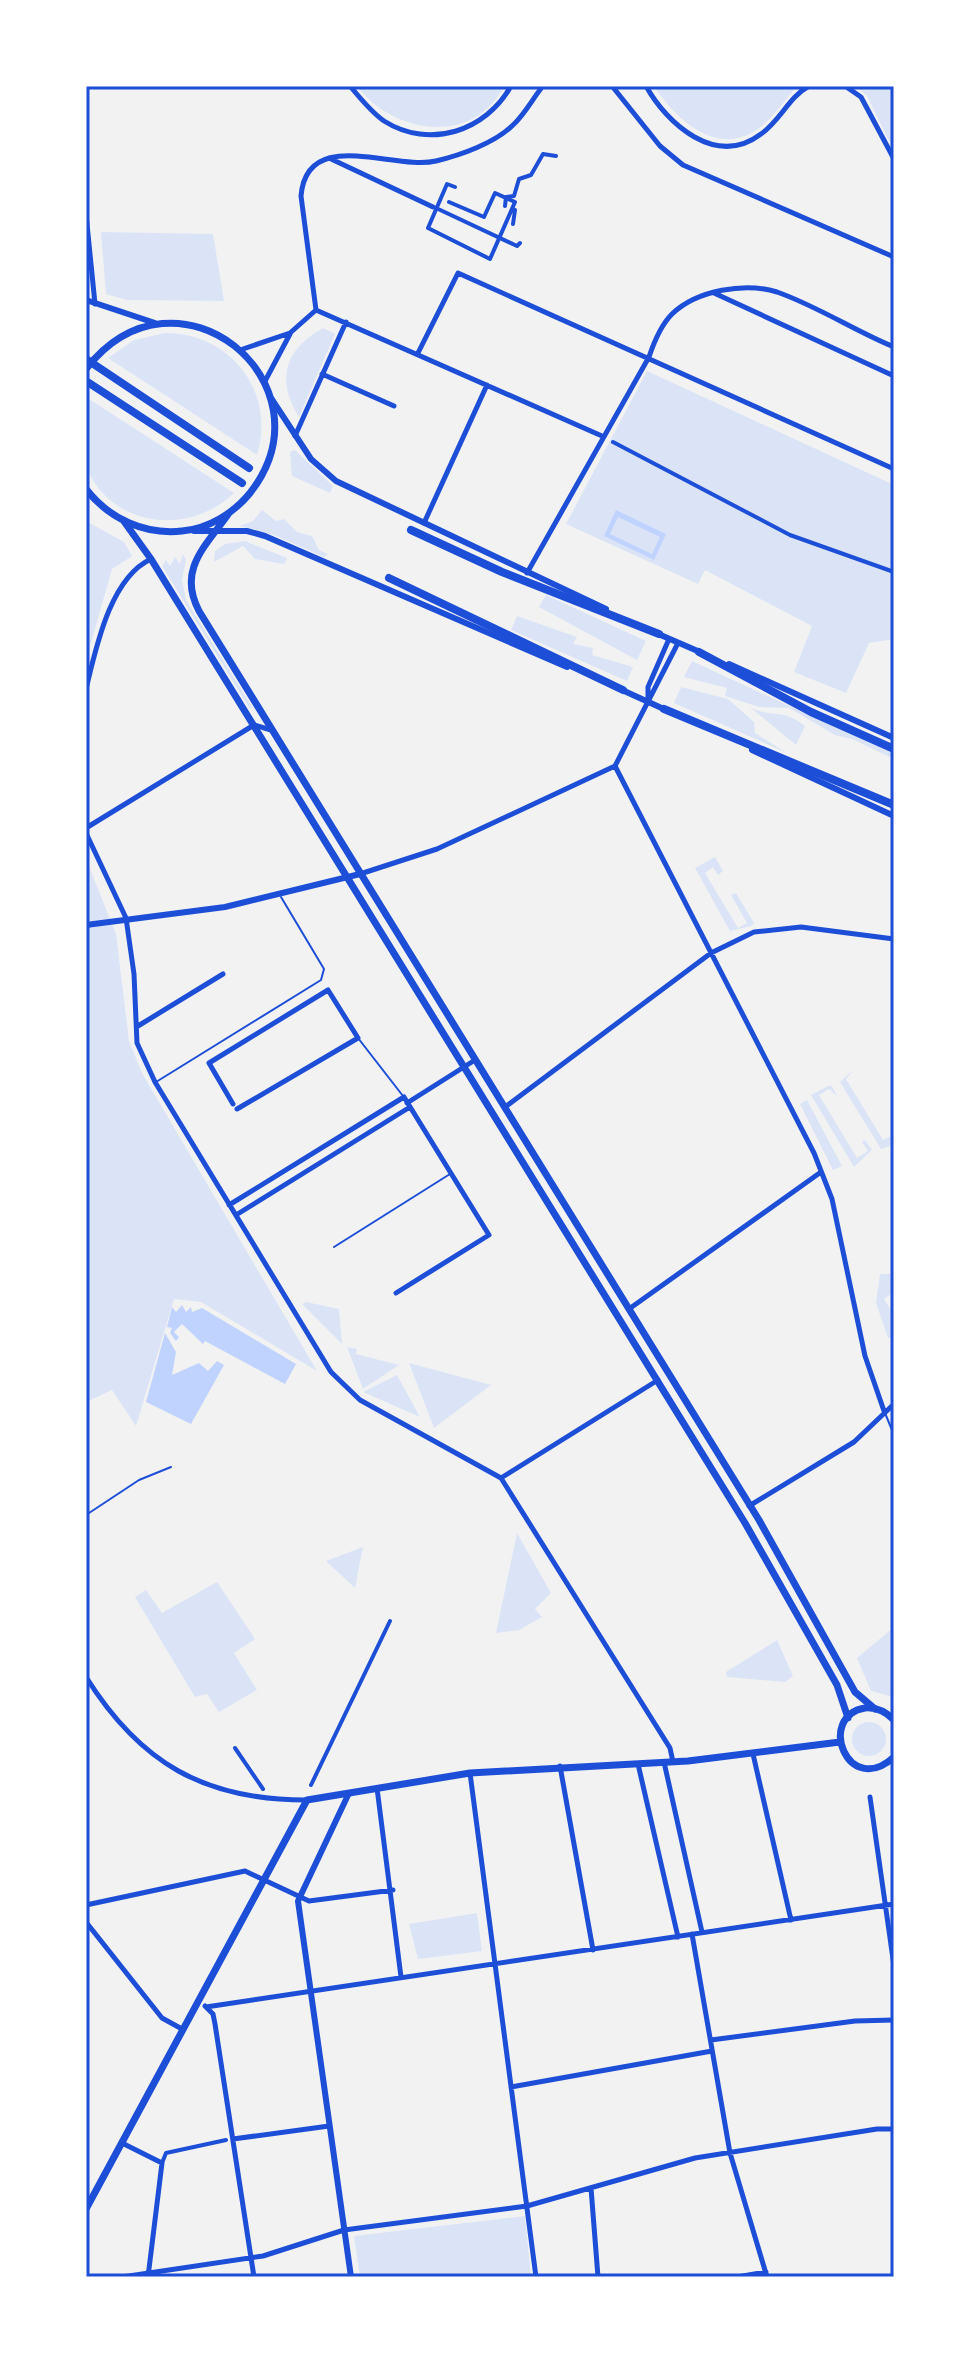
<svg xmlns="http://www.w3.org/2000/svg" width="980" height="2363" font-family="'Open Sans',sans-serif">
	<rect width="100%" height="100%" fill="#f2f2f2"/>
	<path fill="#dbe4f7" d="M357 86H504C473 147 393 134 357 86Z
		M654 86H797C786 99 776 114 763 125 722 161 676 121 654 86Z
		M856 86H894V151L867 96Z
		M101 232 213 234 224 301 127 300 106 294Z
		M323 328 335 334 299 417C276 380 284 350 323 328Z
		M165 333C231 333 276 392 257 455L108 358 134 340Z
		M647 371 894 485V639L869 643 846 693 794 672 812 626 705 570 698 584 566 524Z
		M86 397 234 493C191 535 115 529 88 471 79 453 86 418 86 397Z
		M295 450 333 486 330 493 292 476 290 452Z
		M262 510 276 521 284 519 297 532 312 536 319 550 328 554 324 557 274 535 240 526 253 521Z
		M86 521 124 542 132 556 112 569 86 661Z
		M245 541 287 558 284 564 255 559 243 546 214 562 215 551 225 544Z
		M183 554 186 560 182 580 186 600 252 707 250 709 162 566 166 560 170 566 175 557 180 564Z
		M546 595 646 641 637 660 539 607Z
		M517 616 577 637 573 644 593 648 592 655 633 667 627 681 511 630Z
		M692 661 894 754V759L852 739 835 735 789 708 759 707 725 696 727 688 684 677Z
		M681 687 728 699 754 722 755 733 787 753 674 703Z
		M751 708C774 718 782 708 805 726L796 745Z
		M715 857 723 871 718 875 713 867 705 873 738 928 747 923 731 895 736 893 754 923 751 926 730 931 695 868Z
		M86 859 116 934 129 1041 142 1073 317 1371 201 1302 174 1299 136 1426 112 1390 86 1402Z
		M853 1070 846 1079 883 1140 893 1135 890 1146 881 1149 840 1082Z
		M828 1086H832L837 1096 829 1089 819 1095 857 1158 868 1151 862 1142 865 1140 872 1150 854 1167 811 1095Z
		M807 1100 842 1166 833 1170 800 1104Z
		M880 1274H894L891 1294 884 1299 894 1315V1338H888L876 1303Z
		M306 1302 339 1309 342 1344 302 1304Z
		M347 1347 357 1349 356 1354 399 1365 363 1389Z
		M409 1363 491 1385 434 1428Z
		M397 1375 420 1417 363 1392Z
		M517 1533 551 1593 535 1609 542 1617 519 1630 496 1633Z
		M363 1547 355 1588 326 1561Z
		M217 1582 255 1639 234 1653 257 1690 219 1712 207 1694 195 1697 135 1597 146 1590 162 1613Z
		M894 1627V1697L871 1691 857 1658Z
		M777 1640 793 1676 785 1682 727 1677 726 1672Z
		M852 1739a17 17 0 1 1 34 0a17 17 0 1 1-34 0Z
		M477 1913 482 1951 418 1959 409 1924Z
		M525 2216 531 2277H360L354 2236Z"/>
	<path fill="#bfd3fe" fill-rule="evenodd" d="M616 510 666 534 654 560 604 536ZM618 517 660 537 652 554 610 534Z
		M182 1305 186 1312 191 1307 192 1312 202 1308 296 1364 285 1384 205 1341 203 1344 182 1324 174 1332 179 1337 176 1341 170 1333 172 1328 167 1327 172 1307 176 1312Z
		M165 1333 176 1352 172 1375 199 1363 208 1371 217 1361 224 1365 191 1424 146 1402Z"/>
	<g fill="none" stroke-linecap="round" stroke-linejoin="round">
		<path stroke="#1d4ed8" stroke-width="2" d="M358 1038 403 1096
			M156 1082 321 980 324 969 281 897
			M334 1247 450 1174
			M885 1413 894 1435
			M86 1515 139 1480 171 1467"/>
		<path stroke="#1d4ed8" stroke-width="4" d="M449 202 484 217 495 193 515 202 490 259 428 228 447 184 455 187
			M505 206 506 197 514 196 519 179 531 175 543 154 556 156
			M436 208 517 246 520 243
			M512 209 515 210 513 224
			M613 442 790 535 894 572
			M235 1748 263 1789
			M311 1785 390 1621
			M162 2163 166 2153 226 2140"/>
		<path stroke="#1d4ed8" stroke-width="5" d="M350 86C360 98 371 112 384 121 430 150 486 131 511 86
			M612 86 660 146 683 165 894 257
			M646 86C667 124 716 168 761 134 780 121 789 97 809 86
			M845 86 861 97 894 159
			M329 158 433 207
			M86 214 95 304
			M714 293 894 376
			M316 310 301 196C307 126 394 171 436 161 461 155 495 143 513 125 525 114 533 98 543 86
			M316 310 602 436
			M240 350 290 333 316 310
			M418 353 458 273 894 469
			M322 374 394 406
			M264 383 290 334
			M295 436 346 322
			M424 523 487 385
			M527 573 649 357C654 342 661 325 672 314 697 290 745 282 777 292 817 306 855 331 894 347
			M86 689C96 648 110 578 151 559
			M648 701V687L669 639
			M615 766 814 1153 832 1199 865 1356 884 1411
			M615 766 678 643
			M86 828 254 725 271 730
			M86 833 126 918 134 974 137 1043 155 1082 331 1372 360 1400 501 1478
			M360 874 437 849 615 766
			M138 1026 223 974
			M407 1103 475 1060
			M233 1104 209 1063 328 990 358 1038 237 1109
			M505 1107 711 953 754 932 801 927 894 939
			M229 1205 404 1097 489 1235 396 1293
			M236 1215 410 1107
			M629 1309 821 1172
			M501 1478 670 1748 673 1762
			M501 1478 658 1380
			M749 1506 854 1442 894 1404
			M86 1677C140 1763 204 1800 306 1800
			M753 1754 791 1920
			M664 1762 702 1932
			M638 1764 678 1937
			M560 1766 593 1950
			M470 1773 536 2277
			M377 1788 401 1977
			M870 1797 894 1966
			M86 1905 245 1871 309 1901 393 1890
			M86 1922 162 2018 182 2029
			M692 1934 730 2153 767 2277
			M205 2006 213 2014 215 2024 254 2277
			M206 2007 894 1904
			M711 2040 855 2021 894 2020
			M511 2087 712 2051
			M233 2139 329 2126
			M122 2143 162 2163 148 2277
			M591 2188 598 2277
			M122 2277 263 2256 344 2230 527 2206 695 2158 877 2129H894
			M737 2277 766 2272"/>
		<path stroke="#1d4ed8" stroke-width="6" d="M86 300 155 323
			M271 398 311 459 336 481 606 609
			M194 531H247L265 536 567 667
			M656 633 700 652
			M729 664 894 738
			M622 690 666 710
			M752 750 894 816
			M86 925 225 907 360 874
			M349 1793 298 1901 351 2277"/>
		<path stroke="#1d4ed8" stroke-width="7" d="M86 369C177 252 336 383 250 493 234 513 208 529 182 531 145 535 109 519 86 489
			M229 513C206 546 177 569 199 611L759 1520 855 1692 875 1709
			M123 520 151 559 745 1523 837 1685 848 1718
			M894 1720C886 1712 876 1707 865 1708 816 1716 848 1799 894 1757
			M86 2209 307 1800 470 1773 688 1761 840 1742"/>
		<path stroke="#1d4ed8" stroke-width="8" d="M86 359 249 468
			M86 381 242 483
			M411 530 502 572 659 634
			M389 578 623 690
			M699 652 811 712 894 749
			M664 709 894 805"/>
	</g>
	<rect width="980" height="2363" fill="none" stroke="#ffffff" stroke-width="176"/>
	<rect x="88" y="88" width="804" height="2187" fill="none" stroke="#1d4ed8" stroke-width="3"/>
</svg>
